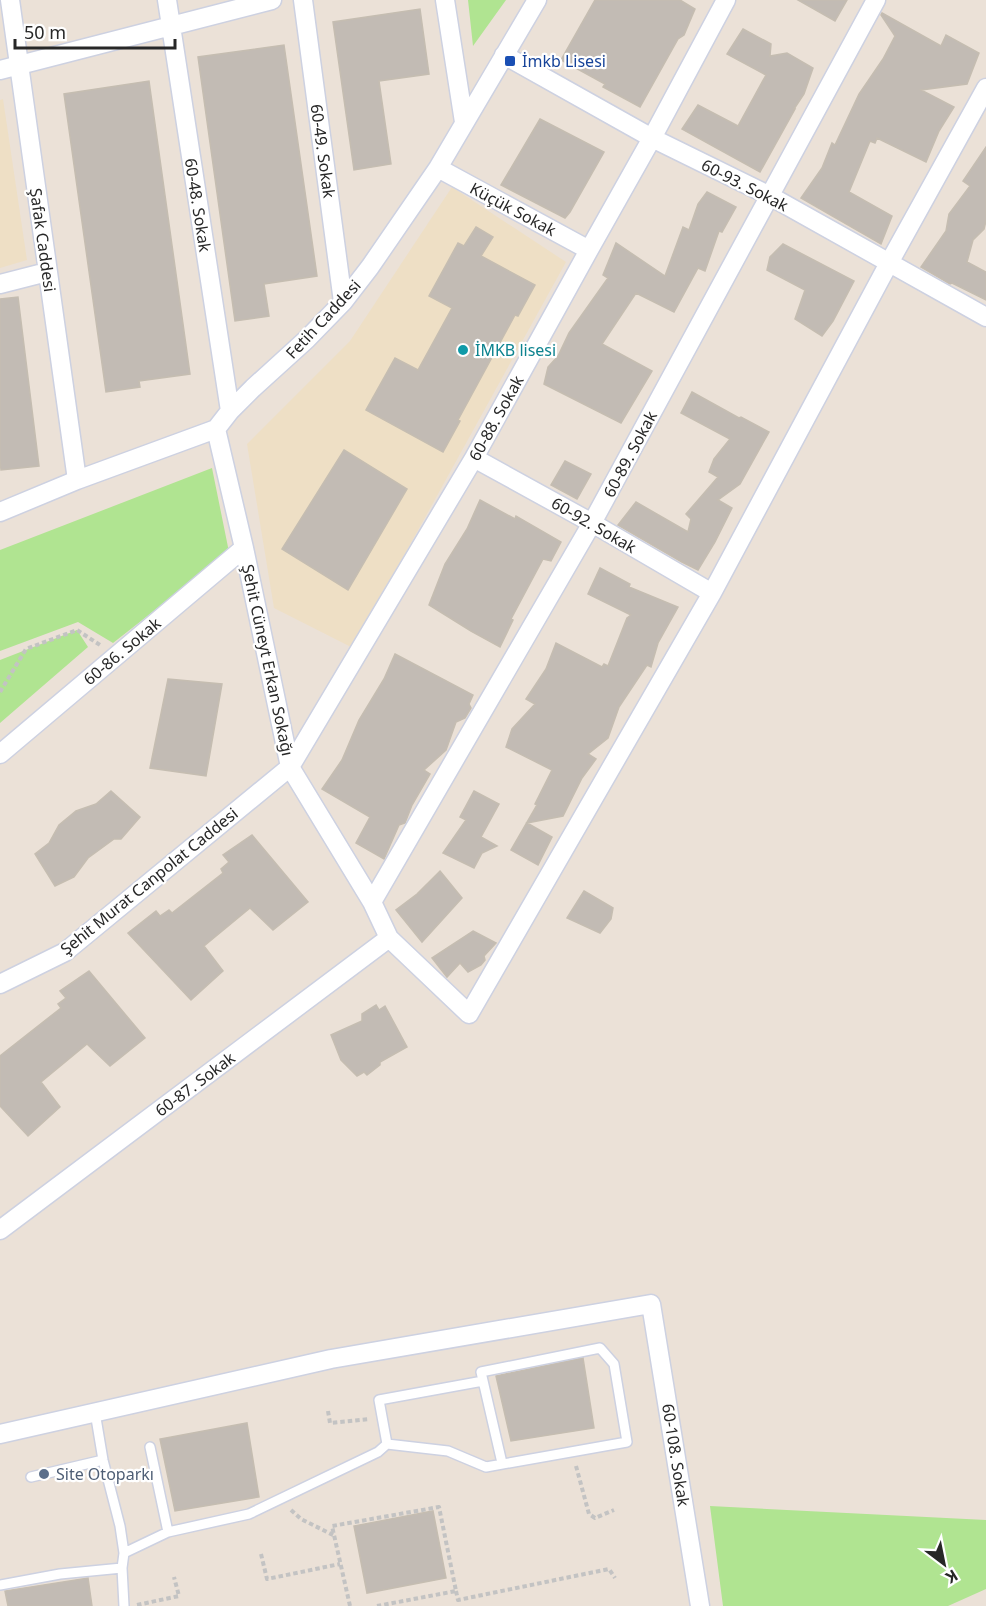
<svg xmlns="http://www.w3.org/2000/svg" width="986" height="1606" font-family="'Noto Sans',sans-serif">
	<rect width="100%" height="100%" fill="#ebe1d7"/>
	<path fill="#eedfc5" d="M3 99 27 260 0 268V100Z
		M452 187 566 262 353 648 274 608 247 444 350 341Z"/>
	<path fill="#b0e491" d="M468 0H506L473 46Z
		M212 468 229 552 113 643 78 622 0 651V550Z
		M77 630 88 647 0 723V660Z
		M710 1506 986 1520V1589L948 1606H723Z"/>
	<path fill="#c2bbb4" stroke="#c5bdb1" stroke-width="1.5" d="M595 0H680L695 9 684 35 678 39 640 107 603 87 605 84 561 60Z
		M798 0H847L835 21Z
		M420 9 429 74 379 81 391 164 354 170 333 22Z
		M882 13 941 46 946 35 979 53 967 84 921 90 954 107 939 131 926 162 877 138 875 143 870 141 849 192 892 216 881 244 801 198 822 168 832 143 835 145 859 94 883 59 895 36 881 15Z
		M743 29 771 44 770 56 787 53 813 68 804 94 794 109H795L760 172 682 129 698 105 738 126 766 75 727 54Z
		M284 45 317 276 264 284 269 316 235 321 198 57Z
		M149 81 190 374 139 381 140 387 106 392 64 94Z
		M540 119 604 152 570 212 565 218 501 185Z
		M986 147V221L984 229 973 240 967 262 986 272V300L952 283 950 284 921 267 946 231 949 214 970 186 963 181Z
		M707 192 736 207 722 232 719 231 705 271 698 268 674 312 636 293 602 344 652 371 621 423 544 384 548 367 558 356 569 333 608 278 603 275 616 243 665 276 683 227 689 230 698 204Z
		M476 227 493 237 481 256 535 285 518 316 515 315 458 420 460 421 443 452 366 410 395 358 418 370 452 308 429 296 458 243 464 246Z
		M783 244 854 281 833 321 822 336 795 319 805 290 767 270 770 257Z
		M18 297 39 466 1 470 0 460V299Z
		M692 392 739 418 741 417 769 432 740 484 718 500 732 508 715 542 698 570 682 562 618 525 636 502 688 532 691 519 686 514 718 477 709 472 714 459 730 439 681 413Z
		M344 450 407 489 348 590 282 549Z
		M565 461 591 474 577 499 551 485Z
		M480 500 515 519 516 516 561 542 551 561 543 559 511 619 513 620 500 647 471 631 429 605 445 564 467 529Z
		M600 568 630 584 629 587 678 607 658 643 651 667 647 665 619 707 608 738 588 754 596 759 582 778 563 816 527 823 552 837 538 865 511 850 537 805 535 804 552 770 506 747 512 729 535 704 526 699 546 669 556 643 602 667 604 664 608 666 627 618 631 615 588 594Z
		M395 654 473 695 469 704 471 708 465 718 456 722 446 750 424 770 430 774 412 805 405 823 399 825 384 859 356 843 370 817 322 789 342 760 359 720 384 679Z
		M168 679 222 684 206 776 150 768Z
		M111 791 140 817 121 839H114L88 858 74 877 55 886 35 854 49 843 59 825 76 811 96 804Z
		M474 791 499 804 481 837 497 846 482 853 474 868 443 853 466 820 460 817Z
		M252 835 308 902 273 930 250 908 204 946 223 971 191 1000 128 933 156 911 160 916 169 910 172 913 223 873 221 869 229 862 223 855Z
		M440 871 462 898 422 942 396 910 417 894Z
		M584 891 613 908 611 919 600 933 567 918Z
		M473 931 496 943 484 956 485 960 481 965 468 972 460 963 447 977 432 958Z
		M89 971 145 1038 110 1066 87 1044 41 1082 60 1107 28 1136 0 1106V1056L61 1008 58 1004 66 998 60 991Z
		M376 1005 379 1010 385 1006 407 1047 380 1062V1065L367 1075 364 1072 357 1076 341 1060 331 1035 362 1021V1014Z
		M583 1358 594 1428 511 1441 496 1376Z
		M247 1423 259 1497 175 1511 160 1439Z
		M433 1511 446 1578 367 1593 354 1526Z
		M88 1578 92 1606H8L5 1591Z"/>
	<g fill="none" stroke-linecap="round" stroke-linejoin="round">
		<g stroke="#cdd1e1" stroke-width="12">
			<path id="service" d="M95 1412 103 1460 120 1526 124 1553 168 1532 249 1514 378 1452 387 1444 448 1451 486 1467 627 1442 614 1364 600 1348 481 1372 502 1463
				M387 1444 379 1400 483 1381
				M150 1447 168 1532
				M31 1477 103 1460
				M0 1585 60 1574 122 1568
				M124 1606 122 1568 124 1553"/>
		</g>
		<g stroke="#cdd1e1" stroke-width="21">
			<path id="minor" d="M10 0 77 480
				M167 0 230 411
				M303 0 343 302
				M445 0 464 122
				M504 55 652 138 770 196 986 317
				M0 70 272 0
				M438 168 589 250
				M0 284 47 272
				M216 429 244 548 290 767 372 902 389 938 469 1014 712 593 889 263 986 88
				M474 458 592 523 712 593
				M0 512 77 480 216 429 230 411 253 388 307 339 343 302 370 267 438 168 537 0
				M0 754 244 548
				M372 902 592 523 876 0
				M0 984 65 952 290 767 474 458 589 250 652 138 726 0
				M0 1230 389 938
				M0 1434 331 1359 651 1304 700 1606"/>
		</g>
		<path stroke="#c3c3c3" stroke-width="4" stroke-dasharray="4.5 3" stroke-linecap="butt" d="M0 692 26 649 77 630 100 645
			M328 1411 330 1423 370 1419
			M576 1466 589 1514 595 1518 614 1510
			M291 1510 301 1519 333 1535
			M261 1554 267 1579 340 1564
			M456 1591 458 1600 609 1569 615 1578
			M137 1605 179 1596 174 1577
			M350 1606 332 1526 439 1507 456 1591 377 1606"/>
		<use href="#service" stroke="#fff" stroke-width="9"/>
		<use href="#minor" stroke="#fff" stroke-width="18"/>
	</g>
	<rect fill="#1a4fb4" stroke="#fff" stroke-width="2" x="504" y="55" width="12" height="12" rx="3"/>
	<circle fill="#0f9aa8" stroke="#fff" stroke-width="2" cx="463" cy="350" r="6"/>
	<circle fill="#5c6f8a" stroke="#fff" stroke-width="2" cx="44" cy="1474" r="6"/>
	<g text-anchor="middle" stroke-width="4.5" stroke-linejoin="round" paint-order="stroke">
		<g font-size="16" fill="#164399" stroke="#fff" text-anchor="start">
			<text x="522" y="67">İmkb Lisesi</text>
		</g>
		<g font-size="16" fill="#272727" stroke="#fff">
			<text transform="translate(323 151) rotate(82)" y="6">60-49. Sokak</text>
			<text transform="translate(745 185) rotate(27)" y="6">60-93. Sokak</text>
			<text transform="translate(198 205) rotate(81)" y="6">60-48. Sokak</text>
			<text transform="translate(513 209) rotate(28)" y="6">Küçük Sokak</text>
			<text transform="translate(43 240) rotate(82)" y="6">Şafak Caddesi</text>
			<text transform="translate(323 319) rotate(-47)" y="6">Fetih Caddesi</text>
			<text transform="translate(496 418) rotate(-61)" y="6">60-88. Sokak</text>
			<text transform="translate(630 454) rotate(-62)" y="6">60-89. Sokak</text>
			<text transform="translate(594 525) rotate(30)" y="6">60-92. Sokak</text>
			<text transform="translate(122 651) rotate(-40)" y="6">60-86. Sokak</text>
			<text transform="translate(268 660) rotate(78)" y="6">Şehit Cüneyt Erkan Sokağı</text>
			<text transform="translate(149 881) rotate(-39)" y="6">Şehit Murat Canpolat Caddesi</text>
			<text transform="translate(195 1084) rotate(-37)" y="6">60-87. Sokak</text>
			<text transform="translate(676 1455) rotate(81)" y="6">60-108. Sokak</text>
		</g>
		<g font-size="16" fill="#0d838f" stroke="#fff" text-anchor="start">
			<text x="475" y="356">İMKB lisesi</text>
		</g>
		<g font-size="16" fill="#4e5e75" stroke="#fff" text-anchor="start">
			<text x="56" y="1480">Site Otoparkı</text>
		</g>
	</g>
	<g transform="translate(944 1564) rotate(148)" stroke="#ffffff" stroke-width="4.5" paint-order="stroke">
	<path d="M0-4.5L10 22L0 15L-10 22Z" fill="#272727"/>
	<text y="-9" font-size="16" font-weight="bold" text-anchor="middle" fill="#272727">K</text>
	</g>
	<path d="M15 39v9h160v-9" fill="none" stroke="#272727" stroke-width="3"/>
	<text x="24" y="39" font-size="18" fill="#272727" stroke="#ffffff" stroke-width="4.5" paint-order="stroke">50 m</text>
</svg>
